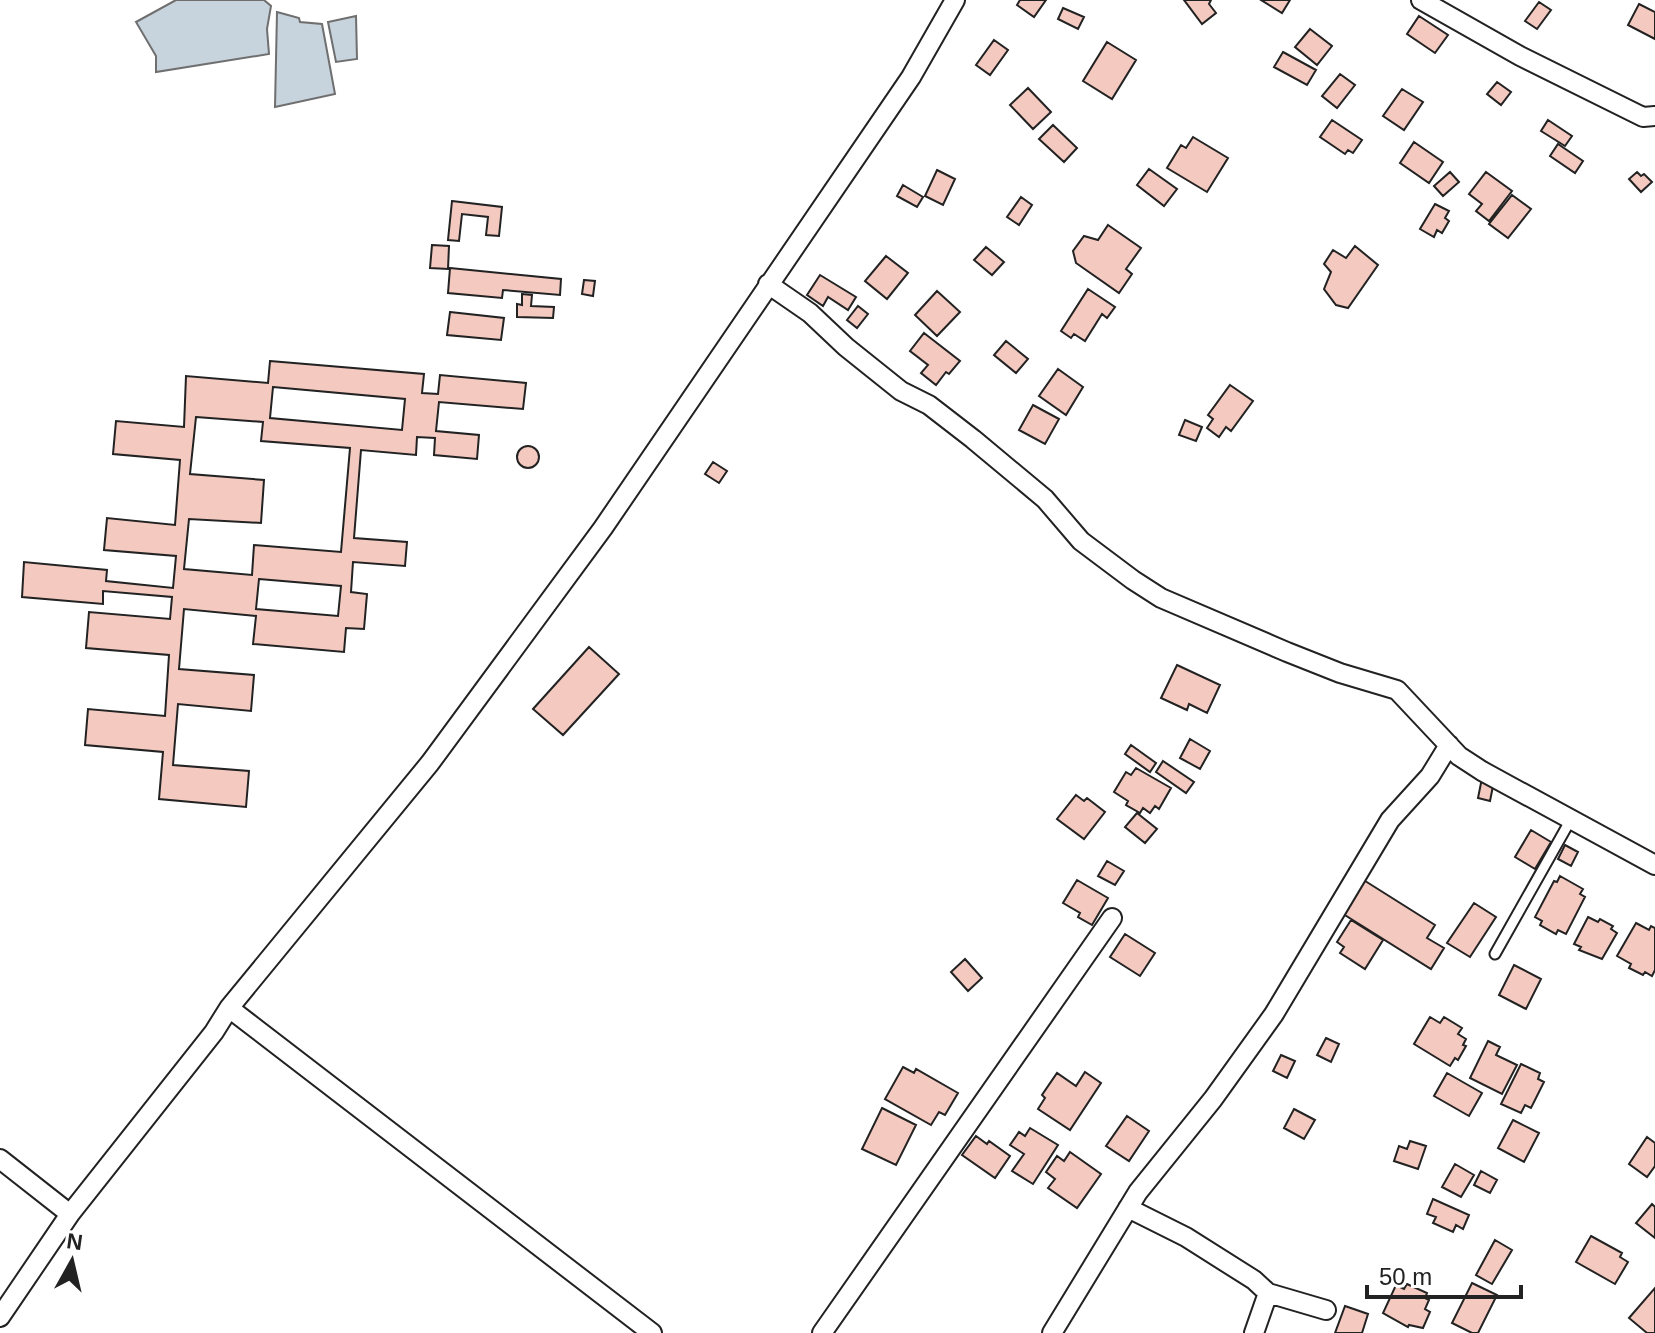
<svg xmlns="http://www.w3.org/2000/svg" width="1655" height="1333" font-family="Helvetica,sans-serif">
	<rect width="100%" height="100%" fill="#fff"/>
	<path fill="#c7d3dd" stroke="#6f6f6f" stroke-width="2" d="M176 0H264L271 6 267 29 269 54 156 72V56L136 22Z
		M277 12 299 18 300 22 322 24 335 94 275 107Z
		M356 16 357 59 336 62 328 22Z"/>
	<path fill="#f3c9c0" stroke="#222" stroke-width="2" fill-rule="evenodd" d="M1020 0H1046L1034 17 1017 5Z
		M1184 0H1211L1209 4 1216 13 1202 24Z
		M1261 0H1290L1282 13Z
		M1539 2 1551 10 1537 29 1525 21Z
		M1639 4 1655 12V39L1628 25Z
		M1063 8 1084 17 1078 29 1058 19Z
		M1419 16 1448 35 1435 53 1407 34Z
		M1310 29 1332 46 1317 65 1295 47Z
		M994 40 1008 50 990 75 976 65Z
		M1107 42 1136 60 1112 99 1083 81Z
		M1283 52 1316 70 1307 85 1274 67Z
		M1340 74 1355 85 1337 108 1322 96Z
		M1497 82 1511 92 1501 105 1487 94Z
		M1028 88 1051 112 1033 129 1010 105Z
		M1402 89 1423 102 1404 130 1383 116Z
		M1332 120 1362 140 1353 153 1348 150 1345 154 1320 137Z
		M1548 120 1572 136 1565 146 1541 131Z
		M1053 125 1077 148 1064 162 1039 139Z
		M1193 137 1228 158 1207 192 1167 168 1181 145 1186 148Z
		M1414 142 1443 162 1429 183 1400 163Z
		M1558 144 1583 161 1575 173 1550 156Z
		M1149 169 1177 189 1164 206 1137 185Z
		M937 170 955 179 943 205 925 196Z
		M1450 172 1459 182 1443 196 1434 186Z
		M1486 172 1512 191 1489 221 1476 211 1482 204 1469 194Z
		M1637 172 1641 176 1644 174 1652 182 1641 192 1629 179Z
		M903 185 923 197 917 207 897 196Z
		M1512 195 1531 209 1508 238 1489 224Z
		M1021 197 1032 205 1019 225 1007 217Z
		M452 201 502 207 499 236 486 235 488 217 462 214 459 241 448 240Z
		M1435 204 1449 211 1445 218 1449 221 1442 233 1437 230 1434 237 1420 229Z
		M1108 225 1141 248 1126 269 1132 274 1119 293 1076 263 1073 251 1084 236 1098 240Z
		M432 245 449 246 448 269 430 268Z
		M1355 246 1378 265 1348 308 1336 305 1324 289 1331 272 1324 264 1333 250 1346 258Z
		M986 247 1004 262 992 275 974 260Z
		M886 256 908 273 887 299 865 281Z
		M450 268 561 279 560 295 503 290 502 298 448 293Z
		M820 275 856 297 848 310 828 297 823 306 807 295Z
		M584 280 595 281 593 296 582 294Z
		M1088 289 1115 307 1107 318 1102 314 1085 341 1074 334 1071 338 1061 331Z
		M937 291 960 312 937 336 915 315Z
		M522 294 532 295 531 306 554 307 553 318 517 317V304L522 305Z
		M858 306 868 314 857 328 847 320Z
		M450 312 504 318 501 340 447 335Z
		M924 333 960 361 949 374 946 372 936 385 921 373 928 365 910 351Z
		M1006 341 1028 359 1016 373 994 355Z
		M270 361 424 374 422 393 438 394 440 375 526 383 523 409 439 402 436 431 479 435 477 459 434 455 435 438 417 437 416 455 361 450 354 538 407 542 405 566 353 562 351 592 367 594 364 629 346 628 344 652 253 644 256 616 184 609 179 669 254 675 251 711 178 704 173 765 249 771 246 807 159 799 163 752 85 745 88 709 165 716 169 655 86 648 89 612 170 619 172 597 103 591V604L22 597 24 562 107 570 106 581 173 588 176 556 104 550 107 518 175 525 180 460 113 454 116 421 184 427 186 376 268 383ZM273 387 405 399 402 430 270 418ZM196 417 263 422 261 441 350 448 341 552 254 545 252 575 184 569 189 519 261 523 264 480 190 474ZM259 579 341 586 338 616 256 609Z
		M1058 369 1083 387 1066 415 1039 396Z
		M1230 385 1253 401 1231 431 1226 427 1219 437 1207 428 1213 419 1208 415Z
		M1033 405 1059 419 1045 444 1019 430Z
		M1185 420 1202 427 1196 441 1179 435Z
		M517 457a11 11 0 1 1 22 0a11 11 0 1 1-22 0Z
		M713 462 727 471 719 483 705 474Z
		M589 647 619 674 563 735 533 709Z
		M1177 665 1220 685 1207 713 1189 704 1187 710 1161 698Z
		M1190 739 1210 751 1200 769 1180 758Z
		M1131 745 1156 763 1150 772 1125 754Z
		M1163 761 1194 782 1186 793 1156 772Z
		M1136 768 1171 788 1159 809 1155 806 1150 813 1143 808 1140 813 1126 805 1128 801 1114 792 1126 772 1131 775Z
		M1482 778 1494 781 1490 801 1478 798Z
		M1076 795 1084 801 1087 798 1105 812 1084 839 1057 819Z
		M1137 813 1157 829 1145 843 1125 827Z
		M1531 830 1551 842 1535 869 1515 857Z
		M1565 845 1578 852 1571 866 1558 859Z
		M1107 861 1124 871 1115 885 1098 876Z
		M1560 876 1583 889 1580 894 1585 897 1566 934 1558 930 1556 934 1540 925 1542 921 1535 917 1554 881 1557 882Z
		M1362 879 1435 925 1427 938 1444 948 1431 969 1340 912Z
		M1077 880 1108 898 1092 925 1078 917 1080 913 1063 903Z
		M1474 903 1496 917 1470 957 1447 943Z
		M1588 917 1598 922 1600 919 1613 926 1611 929 1617 933 1602 959 1579 950 1581 947 1574 944Z
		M1351 920 1383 940 1365 969 1340 953 1344 947 1337 942Z
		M1636 923 1649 930 1651 926 1655 928V970L1652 976 1645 972 1643 975 1629 968 1631 964 1617 956Z
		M1125 934 1155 953 1140 976 1110 957Z
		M965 959 982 978 968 991 951 972Z
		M1514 965 1541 979 1526 1009 1499 995Z
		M1430 1017 1440 1023 1444 1017 1462 1028 1458 1034 1466 1039 1463 1045 1466 1046 1458 1060 1455 1058 1450 1066 1414 1044Z
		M1326 1038 1339 1044 1331 1062 1317 1055Z
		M1488 1041 1500 1047 1496 1055 1517 1065 1502 1094 1470 1078Z
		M1281 1055 1295 1061 1287 1078 1273 1071Z
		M1521 1064 1540 1073 1538 1079 1544 1082 1531 1108 1525 1105 1521 1113 1501 1104Z
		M903 1067 914 1073 916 1069 958 1093 945 1115 939 1112 931 1125 885 1099Z
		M1085 1072 1101 1083 1070 1130 1038 1109 1045 1098 1042 1095 1057 1073 1076 1086Z
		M1447 1073 1482 1093 1469 1116 1434 1096Z
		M882 1108 916 1125 896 1165 862 1149Z
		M1294 1109 1315 1120 1304 1139 1284 1128Z
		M1127 1116 1149 1131 1129 1161 1106 1146Z
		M1513 1120 1539 1133 1524 1162 1498 1148Z
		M1030 1128 1058 1145 1033 1184 1012 1171 1024 1154 1010 1145 1019 1132 1025 1136Z
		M976 1136 987 1144 989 1141 1010 1156 995 1178 962 1155Z
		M1647 1137 1655 1143V1166L1647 1177 1629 1164Z
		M1410 1141 1426 1146 1418 1169 1394 1161 1399 1146 1407 1149Z
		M1070 1152 1101 1174 1077 1208 1048 1188 1055 1179 1046 1172 1057 1156 1064 1161Z
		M1455 1164 1474 1175 1461 1197 1442 1187Z
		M1481 1171 1497 1180 1490 1193 1474 1185Z
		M1433 1199 1469 1215 1463 1229 1456 1225 1453 1232 1433 1223 1436 1217 1427 1214Z
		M1652 1204 1655 1207V1238L1636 1223Z
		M1591 1236 1622 1253 1620 1257 1628 1262 1615 1284 1576 1262Z
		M1495 1240 1512 1250 1492 1284 1476 1275Z
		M1472 1283 1497 1295 1478 1333H1472L1452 1323Z
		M1407 1284 1427 1293 1425 1298 1429 1300 1425 1309 1430 1312 1423 1328 1409 1325 1408 1327 1383 1313 1396 1285 1404 1289Z
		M1655 1288V1333H1647L1629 1318Z
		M1345 1306 1368 1314 1362 1333H1335Z"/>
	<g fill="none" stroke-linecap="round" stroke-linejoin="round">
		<g stroke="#222" stroke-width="13">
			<path id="service" d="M1495 954 1570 821"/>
		</g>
		<g stroke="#222" stroke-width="22">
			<path id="minor" d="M1421 0 1520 56 1643 117 1655 116
				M768 284 810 313 846 347 901 391 929 405 973 439 1045 499 1081 541 1133 580 1161 598 1287 652 1340 673 1397 690 1459 756 1482 771 1655 865
				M229 1008 652 1333
				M0 1159 70 1214
				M1128 1208 1186 1237 1254 1280 1268 1293 1326 1310
				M0 1317 70 1214 214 1032 229 1008 430 763 603 528 911 77 955 0
				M822 1333 1112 918
				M1052 1333 1138 1192 1213 1099 1274 1014 1390 820 1430 776 1449 745
				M1254 1333 1268 1293"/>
		</g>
		<use href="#service" stroke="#fff" stroke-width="9"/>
		<use href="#minor" stroke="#fff" stroke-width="18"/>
	</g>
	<g transform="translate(72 1261) rotate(8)" stroke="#ffffff" stroke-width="6" paint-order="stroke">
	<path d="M0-6L14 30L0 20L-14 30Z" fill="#222222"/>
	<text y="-12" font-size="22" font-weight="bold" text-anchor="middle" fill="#222222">N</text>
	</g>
	<path d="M1367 1285v12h154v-12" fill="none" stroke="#222222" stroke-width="4"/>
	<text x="1379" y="1285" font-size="24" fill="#222222" stroke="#ffffff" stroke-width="6" paint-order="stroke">50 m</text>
</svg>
